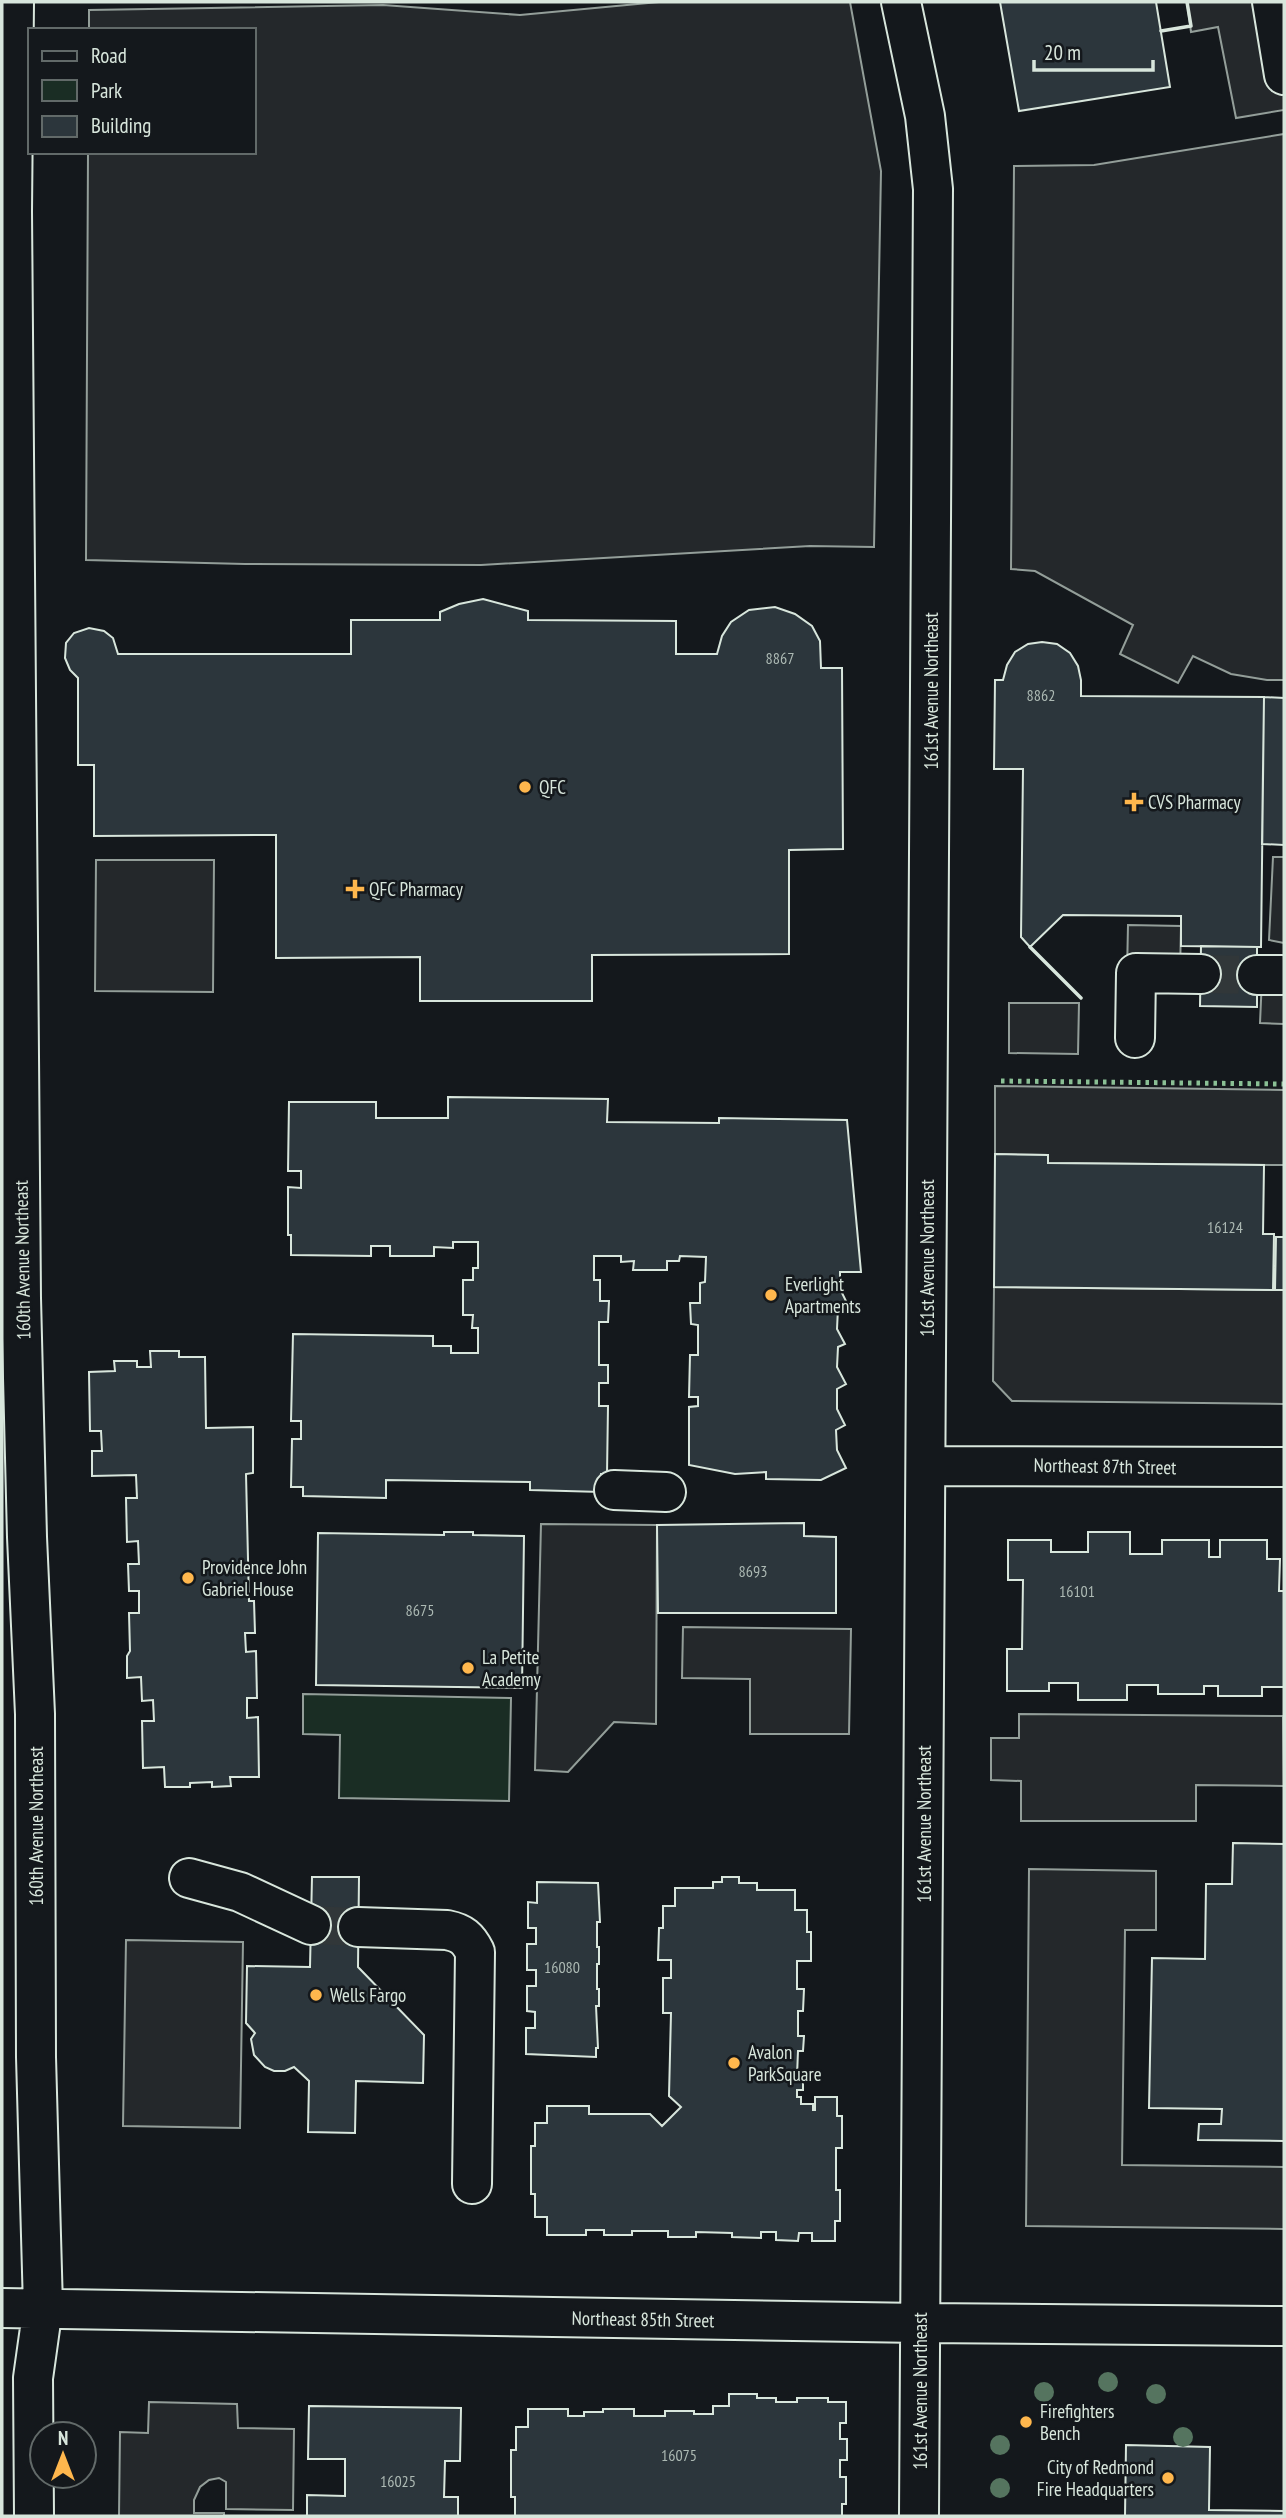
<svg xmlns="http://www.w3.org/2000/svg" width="1286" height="2518" font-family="'PT Sans Narrow',sans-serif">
	<rect width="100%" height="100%" fill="#14181c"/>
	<path fill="#1a2d24" stroke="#939e99" stroke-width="2" d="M303 1694 511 1698 509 1801 339 1798 340 1735 303 1734Z"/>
	<path fill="#24282b" stroke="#939e99" stroke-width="2" d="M659 2H850L881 171 874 547 810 546 481 565 245 564 86 560 88 152H254V30H89V10L383 5 520 15Z
		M1187 2H1284V110L1236 118 1218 27 1191 32Z
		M1284 134V680H1267L1231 674 1193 656 1178 683 1120 654 1133 625 1035 571 1011 569 1014 166 1094 165Z
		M1273 857H1284V943L1269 940Z
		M96 860H214L213 992 95 991Z
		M1128 925 1181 926 1180 973H1127Z
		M1263 956H1284V1024L1260 1023Z
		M1009 1003H1079L1078 1054 1009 1053Z
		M995 1086 1284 1090V1165L1048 1163 1047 1155 995 1154Z
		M994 1287 1284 1290V1404L1012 1401 993 1381Z
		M541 1524 657 1525 656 1724 614 1722 568 1772 535 1770Z
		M683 1627 851 1629 849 1734H750V1679L682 1678Z
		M1019 1714 1283 1716 1284 1786 1196 1785V1821H1021V1781L991 1780V1738H1019Z
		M1029 1869 1156 1871V1930H1125L1122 2165 1284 2167V2229L1026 2226Z
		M126 1940 243 1942 240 2128 123 2126Z
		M149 2402 237 2404 238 2428 294 2429 293 2510 226 2509V2482L219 2478 209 2480 200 2487 194 2500V2513H224V2516H119L120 2432 148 2433Z"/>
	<path fill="#2c363c" stroke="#d8e6dc" stroke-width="2" d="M1000 2H1156L1170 87 1019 111Z
		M483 599 528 611V620L676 621V654H717L722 636 731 622 749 610 775 607 795 614 812 626 820 641 821 668H842L843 849 789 850V954L592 955V1001H420V957L276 958V835L94 836V765H78V678L70 670 65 658 66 643 74 633 89 628 104 631 113 638 118 654H351V620H440V612L459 604Z
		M1042 642 1057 644 1070 653 1078 666 1081 680V696L1264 697 1261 947 1181 946V916L1063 915 1030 947 1021 937 1023 769H994L995 680H1003L1007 665 1015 652 1028 644Z
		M1264 697 1284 698V845L1262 844Z
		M1201 946 1257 947V1007L1200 1006Z
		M448 1097 608 1099 607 1122 719 1123V1118L847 1120 861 1272H840V1289L847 1303 838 1308 837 1329 845 1344 838 1347 837 1367 846 1384 837 1389V1409L845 1425 836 1430 837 1450 846 1468 821 1480 766 1479V1472L735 1474 689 1465V1407L698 1406V1397H689L690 1355H698V1325L691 1324 690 1303H700V1283L705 1282 706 1257 680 1256 679 1261H667V1270H633L634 1261 621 1262V1256H594V1280H600V1301H609L608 1322H599V1365H608V1383H599V1406H608L607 1474H601V1492L530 1490V1482L386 1480V1498L303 1496V1487H291L292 1439H301V1421H291L293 1334 433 1336V1346H451V1353H478V1328H472L473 1315H463V1280H473V1268H478V1242H453V1248L434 1247V1256H390V1246H371V1256L291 1255V1235H288V1187L301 1188V1171H288L289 1102H376V1118H448Z
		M995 1154 1048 1155V1163L1264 1165 1263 1234H1274L1273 1290 994 1287Z
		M1276 1237H1284V1290H1275Z
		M150 1351H179V1357H205L206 1428 253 1427V1473L246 1474 249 1601H254L255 1633H245L246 1652 256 1651 257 1698H247V1718L258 1717 259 1777H230L231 1786 212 1787V1782L190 1783V1787H165L164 1767 143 1768 142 1721H154L153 1700 142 1701 141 1677 127 1678V1656L130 1651 129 1613H139V1591H129L128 1564H139L138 1541 127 1542 126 1498H137L136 1475 92 1476V1451H102L101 1431H90L89 1372 115 1371 114 1361H137V1367H151Z
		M804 1523V1536L836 1537V1613H658L657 1525Z
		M444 1532H473V1535L524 1536 522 1688 316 1685 318 1533 444 1535Z
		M1088 1532H1130V1554H1162V1540H1209V1557H1220V1540H1267V1559H1280L1279 1591H1284V1687H1262V1696H1218V1686H1204V1694H1158V1685H1127V1700H1078V1683H1049V1691H1007V1649H1022L1023 1580H1008V1540H1051V1552H1088Z
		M1233 1843 1284 1844V2141L1198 2140 1199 2124H1221L1222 2109 1149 2108 1152 1958 1205 1959 1206 1884H1232Z
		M312 1877H359L358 1967 424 2035 423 2083 356 2081 355 2133 308 2132 309 2081 294 2067 285 2071H274L265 2067 254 2055 251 2039 255 2033 246 2023 247 1966 310 1967Z
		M722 1877H739V1883H757V1890H795V1910H807V1932H811V1961H797V1989H804L803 2011H798V2036H804L803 2051H798L797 2076 803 2077V2090H797V2097H801V2104H813V2110H815V2097H837V2116H842V2148H836V2190H840V2221H835V2241H812V2233H799L798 2241 776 2240V2232H761V2238L732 2237V2233L696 2232V2237H668V2231H632V2235H604V2230H586V2235H547V2217H535V2194H531V2146H535V2123H547V2106H589V2114H650L662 2126 681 2107 669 2096 671 2013H663V1978H671V1960H658L659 1928H663V1906H675V1888H713V1882H722Z
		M537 1882 598 1883 600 1922H597V1947H599V1964H597V1989H599V2006H596L598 2048H596V2057L526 2054V2028H535V2012L527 2011V1986H536V1970H527V1944H536V1928H528V1902L537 1903Z
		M729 2394H757V2398H776V2402H797V2398H828V2402H846V2423H840V2439H847V2460H840V2477H846V2504H842V2516H515V2497H511V2450H516V2427H528V2409H568V2416H584V2412H603V2409H634V2416H665V2411H694V2414H713V2406H729Z
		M309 2406 461 2408 460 2461H445L444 2497H458V2516H307V2495L345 2496V2459H308Z
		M1126 2445 1210 2447 1209 2510 1284 2511V2516H1125Z"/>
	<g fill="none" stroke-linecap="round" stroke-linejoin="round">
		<path stroke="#313739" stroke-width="38" stroke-dasharray="38 19" stroke-linecap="butt" d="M1201 974 1257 975
			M311 1925 358 1927"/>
		<g stroke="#d8e6dc" stroke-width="42">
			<path id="minor" d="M14 2 12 211 21 1298 27 1537 35 1714 36 2057 43 2307 33 2378 34 2516
				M901 2 925 116 933 189 919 2516
				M1272 2 1284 75
				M1257 975H1282
				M1135 1038 1136 973 1201 974
				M926 1466 1284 1467
				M614 1490 666 1492
				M189 1878 240 1892 311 1925
				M358 1927 447 1930C462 1933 468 1938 475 1952L472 2184
				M2 2308 921 2323 1284 2326"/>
		</g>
		<use href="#minor" stroke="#14181c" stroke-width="38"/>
		<path stroke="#8ac095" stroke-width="5" stroke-dasharray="3.5 5" stroke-linecap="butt" d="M1001 1081 1284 1084"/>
		<path stroke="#d8e6dc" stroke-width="3.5" d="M1161 31 1191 26 1187 2
			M1030 947 1081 998"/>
	</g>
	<g fill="#55745f">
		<circle cx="1108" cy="2382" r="10"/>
		<circle cx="1044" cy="2392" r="10"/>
		<circle cx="1156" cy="2394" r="10"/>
		<circle cx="1183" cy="2437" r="10"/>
		<circle cx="1000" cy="2445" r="10"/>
		<circle cx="1000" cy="2488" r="10"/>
	</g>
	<g fill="#ffb74d" stroke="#14181c" stroke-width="2.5">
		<circle cx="525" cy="787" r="7"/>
		<path d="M1130.5 791.5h7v7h7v7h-7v7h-7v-7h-7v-7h7z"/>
		<path d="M351.5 878.5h7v7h7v7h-7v7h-7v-7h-7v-7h7z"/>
		<circle cx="771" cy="1295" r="7"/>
		<circle cx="188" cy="1578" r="7"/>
		<circle cx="468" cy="1668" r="7"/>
		<circle cx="316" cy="1995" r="7"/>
		<circle cx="734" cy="2063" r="7"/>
		<circle cx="1026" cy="2422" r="7"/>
		<circle cx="1168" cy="2478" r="7"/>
	</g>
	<g text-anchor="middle" stroke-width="5" stroke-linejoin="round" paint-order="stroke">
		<g font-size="16" fill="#adbab4">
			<text x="780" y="664">8867</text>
			<text x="1041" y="701">8862</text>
			<text x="1225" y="1233">16124</text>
			<text x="753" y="1577">8693</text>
			<text x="1077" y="1597">16101</text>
			<text x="420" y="1616">8675</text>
			<text x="562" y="1973">16080</text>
			<text x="679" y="2461">16075</text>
			<text x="398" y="2487">16025</text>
		</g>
		<g font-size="19" fill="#d8e6dc" stroke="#14181c">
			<text transform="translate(931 691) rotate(-90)" y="7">161st Avenue Northeast</text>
			<text transform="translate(927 1258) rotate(-90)" y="7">161st Avenue Northeast</text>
			<text transform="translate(22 1260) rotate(-91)" y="7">160th Avenue Northeast</text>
			<text transform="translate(1105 1466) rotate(1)" y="7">Northeast 87th Street</text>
			<text transform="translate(924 1824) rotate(-90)" y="7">161st Avenue Northeast</text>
			<text transform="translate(36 1826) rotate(-90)" y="7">160th Avenue Northeast</text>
			<text transform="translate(643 2319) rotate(1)" y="7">Northeast 85th Street</text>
			<text transform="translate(920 2391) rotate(-90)" y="7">161st Avenue Northeast</text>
		</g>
		<g font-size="19" fill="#d8e6dc" stroke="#14181c" text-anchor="start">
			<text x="539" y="794">QFC</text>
			<text x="1148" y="809">CVS Pharmacy</text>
			<text x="369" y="896">QFC Pharmacy</text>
			<text x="785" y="1291">Everlight<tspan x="785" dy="22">Apartments</tspan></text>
			<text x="202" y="1574">Providence John<tspan x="202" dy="22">Gabriel House</tspan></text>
			<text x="482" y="1664">La Petite<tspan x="482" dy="22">Academy</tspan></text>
			<text x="330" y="2002">Wells Fargo</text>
			<text x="748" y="2059">Avalon<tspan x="748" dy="22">ParkSquare</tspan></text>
			<text x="1040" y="2418">Firefighters<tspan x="1040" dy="22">Bench</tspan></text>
			<text x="1154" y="2474" text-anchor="end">City of Redmond<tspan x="1154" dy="22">Fire Headquarters</tspan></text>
		</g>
	</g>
	<rect width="1286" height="2518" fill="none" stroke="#d8e6dc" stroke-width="7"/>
	<rect x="28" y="28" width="228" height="126" fill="#14181c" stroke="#626a69" stroke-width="2"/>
	<rect x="42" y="51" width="35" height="10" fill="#14181c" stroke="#626a69" stroke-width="2"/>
	<text x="91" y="63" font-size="21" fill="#d8e6dc">Road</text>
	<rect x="42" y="80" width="35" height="21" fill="#1a2d24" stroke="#626a69" stroke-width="2"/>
	<text x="91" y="98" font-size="21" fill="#d8e6dc">Park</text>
	<rect x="42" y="116" width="35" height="21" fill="#2c363c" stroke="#626a69" stroke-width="2"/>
	<text x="91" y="133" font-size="21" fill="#d8e6dc">Building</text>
	<g transform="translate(63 2455)"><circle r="33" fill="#14181c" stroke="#626a69" stroke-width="2"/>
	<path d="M0-5L12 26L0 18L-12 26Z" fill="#ffb74d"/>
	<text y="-10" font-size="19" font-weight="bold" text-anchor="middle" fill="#d8e6dc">N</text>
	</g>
	<path d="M1034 60v10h119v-10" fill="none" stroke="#d8e6dc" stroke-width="3.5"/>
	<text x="1044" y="60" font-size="21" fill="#d8e6dc" stroke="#14181c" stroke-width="5" paint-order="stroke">20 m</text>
</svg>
